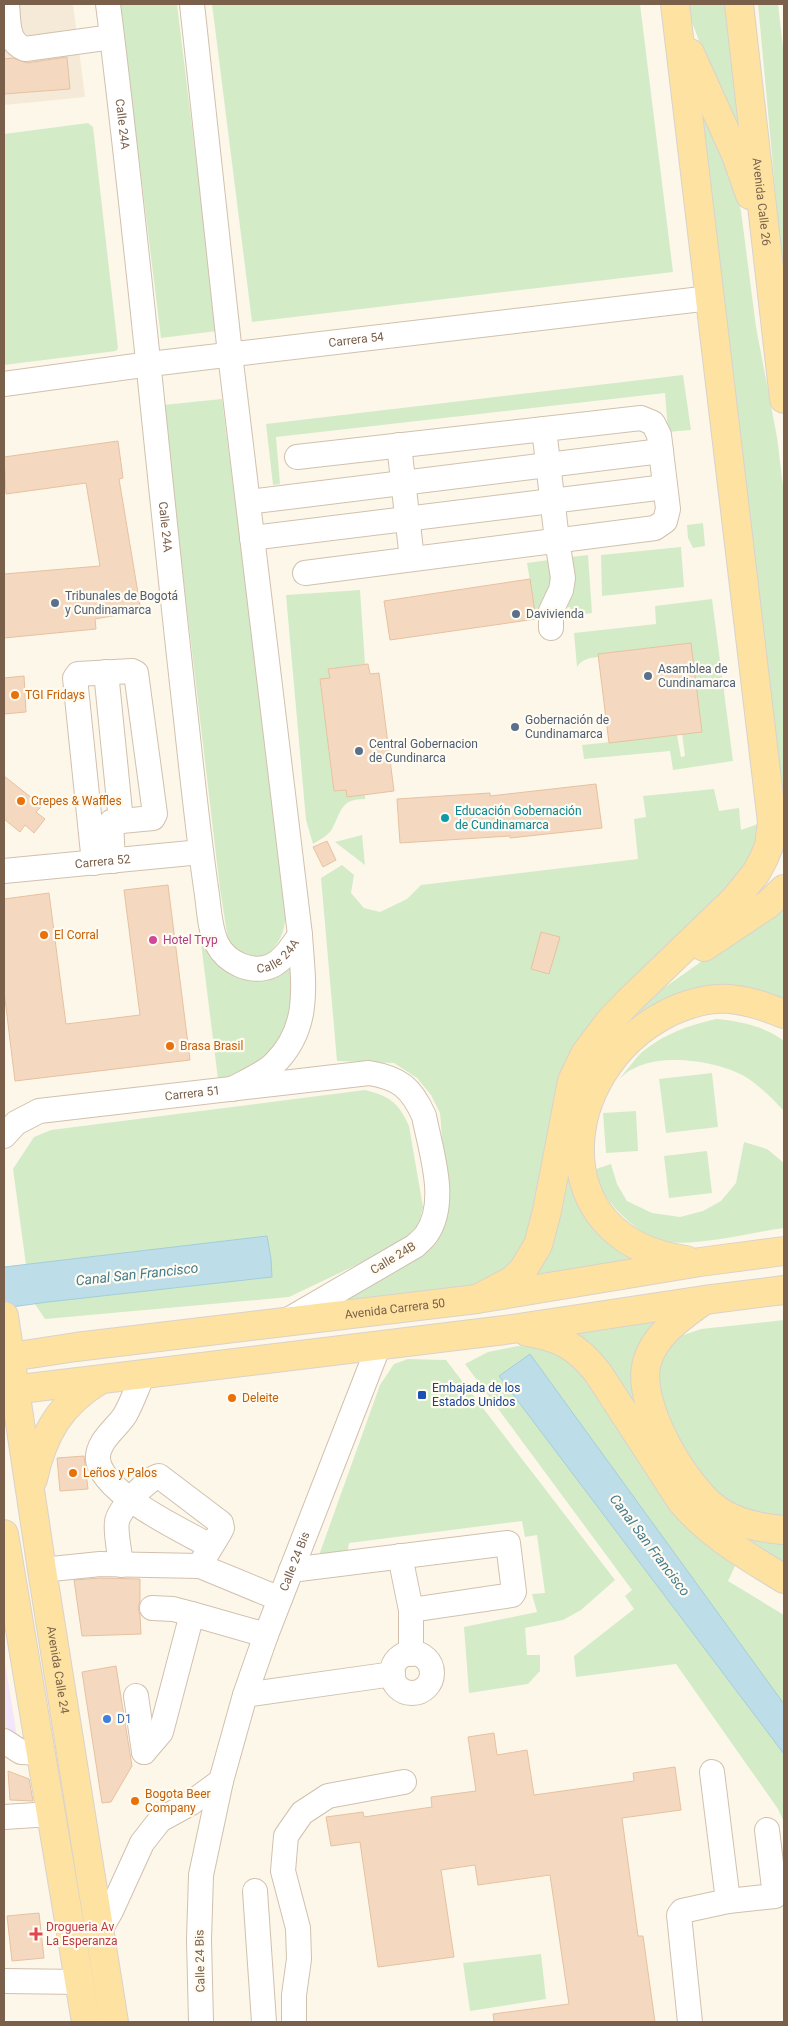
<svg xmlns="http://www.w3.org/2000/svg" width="788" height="2026" font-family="Roboto,sans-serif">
	<rect width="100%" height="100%" fill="#fdf7ea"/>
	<path fill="#f5ead8" d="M4 4H73L85 97 4 105Z"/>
	<path fill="#f4e6fa" d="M4 1657 17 1736 4 1726Z"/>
	<path fill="#d3ecc7" d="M120 4H177L217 331 161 338Z
		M212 4H640L673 272 252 322Z
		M685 4H725L743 145 707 62Z
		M758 4H778L784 56V285Z
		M695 83 724 146 741 211 756 327 777 437 784 494V848L778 844Z
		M88 123 93 127 118 348 116 351 4 365V134Z
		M683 375 691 430 668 432 665 393 276 437 280 484 273 485 266 424Z
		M222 399 284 886C285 920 291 935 262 959L245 956 229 946 220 889 163 405Z
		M703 523 705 546 693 548 688 538 687 525Z
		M681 547 684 587 602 596 601 555Z
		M588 555 592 613 572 616 570 607 557 609 562 558Z
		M556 559 548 618 536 619 527 563Z
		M360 590 365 664 329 669 330 678 320 679 334 791 346 790 347 797 365 795V799C340 799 342 811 332 829 328 836 319 840 313 844L306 820 286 595Z
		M712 599 733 761 673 770 670 751 584 759 582 745 677 735 681 757 685 756 682 734 702 731 691 643 598 654V657C589 658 582 659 577 667L574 633 656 624 655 606Z
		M714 789 719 811 739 808 741 830 758 824 756 855 748 872 581 1038 525 1241 514 1259 500 1273 478 1284 336 1302 427 1250 447 1197 440 1113 431 1095 417 1078 394 1063 337 1061 321 878 342 865 354 875 351 893 364 908 380 912 407 899 421 885 638 859 634 819 646 817 643 796Z
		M362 835 365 865 335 842Z
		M784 903V1002L743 987H703L656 1008 634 1022 571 1170 649 1261 527 1279 560 1175 627 1014Z
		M200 935 219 966 231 972 278 974 291 968 294 1007 278 1044 263 1062 240 1073 218 1079Z
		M716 1019C740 1021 764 1026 784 1041V1111C772 1098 759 1085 744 1076 717 1061 662 1053 635 1068 629 1070 624 1075 619 1079 627 1070 634 1060 642 1052 664 1034 689 1025 716 1019Z
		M712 1073 718 1127 666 1133 659 1079Z
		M365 1090C390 1096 399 1103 409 1126L423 1207 418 1227 409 1240 289 1297 45 1319 35 1304 26 1265 13 1169 34 1137 51 1130Z
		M636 1111 638 1151 606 1153 603 1113Z
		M744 1142 767 1149 784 1163V1228C753 1232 692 1248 663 1241 640 1235 614 1211 602 1190 599 1184 598 1176 596 1169L611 1164 617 1184 627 1201 652 1213 680 1217 703 1211 721 1201 736 1183Z
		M707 1151 712 1193 669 1198 664 1156Z
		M669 1315 647 1341 638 1361 637 1390 657 1437 680 1478 712 1514 746 1532 784 1536V1568L752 1550 710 1522 677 1481 610 1372 592 1350 570 1330Z
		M784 1320V1521L750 1517 697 1479 659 1405 657 1381 663 1354 678 1337 701 1329Z
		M518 1346 550 1349 571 1356 737 1562 728 1581 784 1615V1822L778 1809 676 1664 576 1677 574 1656 634 1609 625 1596 632 1590 465 1364 488 1352Z
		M408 1359 446 1360 615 1580 581 1610 563 1620 525 1628 527 1655H540V1671L528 1684 469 1693 464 1627 537 1612 532 1594 545 1593 537 1535 525 1537 522 1521 349 1543 347 1555 318 1558 380 1385 394 1364Z
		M541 1954 546 1999 470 2011 463 1963Z"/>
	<path fill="#bddee8" stroke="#a3cdda" d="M267 1236 271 1259 272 1277 48 1302 4 1308V1267Z
		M530 1354 784 1704V1754L499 1376Z"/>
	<path fill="#f4d9c0" stroke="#e7c1a0" d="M67 57 70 89 4 94V59L13 58 27 63Z
		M118 441 123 478 119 479 141 611 95 619 96 629 4 638V574L100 566 86 483 6 494 4 457Z
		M530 579 536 619 390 640 384 601Z
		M691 643 702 732 609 743 598 654Z
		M368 664 370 674 379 673 394 791 347 797 346 790 334 791 320 679 330 678 328 669Z
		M24 676 26 712 4 714V678Z
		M4 776 42 806 36 812 45 819 34 833 25 825 20 832 4 819Z
		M596 784 602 828 510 838V836L400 843 397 799 490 793V796Z
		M327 841 336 860 323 867 313 847Z
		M168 885 190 1060 15 1081 4 991V899L49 893 66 1024 140 1015 124 890Z
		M541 932 560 937 549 974 531 969Z
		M84 1456 88 1489 60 1491 57 1458Z
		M101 1578 140 1579V1601L138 1608 140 1615 141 1634 82 1636 74 1580Z
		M116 1666 132 1766 111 1802 102 1803 82 1672Z
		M494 1733 497 1755 527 1750 534 1795 634 1781 633 1773 675 1767 681 1810 622 1818 638 1936H643L655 2022H494L493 2014 569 2004 550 1875 478 1885 475 1865 441 1870 454 1957 378 1967 360 1842 331 1846 326 1817 363 1812 364 1817 432 1807 431 1797 476 1791 468 1737Z
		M8 1771 29 1779 33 1801 10 1800Z
		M39 1913 44 1958 12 1961 7 1916Z"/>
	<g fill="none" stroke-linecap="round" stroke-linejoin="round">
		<g stroke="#d1c0ae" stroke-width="26">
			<g id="minor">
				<path d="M7 4C9 22 6 42 25 49L112 37"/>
				<path id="s1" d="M108 4C138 242 159 481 186 719 192 775 198 832 206 888 209 906 209 928 217 944 227 963 251 974 271 966 284 960 292 946 300 935"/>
				<path d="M192 4 230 354 300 935C303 982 312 1026 275 1063 266 1073 245 1082 232 1089"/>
				<path id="s2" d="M4 384 150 364 710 298"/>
				<path d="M544 429 557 540 563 578 561 590 551 611V628"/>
				<path d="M399 445 412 559"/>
				<path d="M297 457 641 418 653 423 659 435 668 509 665 521 655 528 305 573"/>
				<path d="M248 502 661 451"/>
				<path d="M252 538 665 487"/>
				<path d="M106 672 121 821"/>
				<path d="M94 863 75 678 78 674 132 671 136 673 155 814 153 818 111 822 113 861"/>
				<path id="s3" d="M4 871 201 852"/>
				<path id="s4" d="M4 1136 16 1123 39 1111 369 1073C399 1078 411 1087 424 1116 431 1152 449 1203 426 1235 423 1239 418 1243 415 1246L286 1321"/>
				<path d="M144 1373C137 1387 133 1401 125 1415 117 1428 96 1442 98 1460 103 1494 182 1530 210 1546"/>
				<path d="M400 1556 411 1610V1654"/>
				<path d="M121 1565C120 1554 115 1531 117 1522 118 1510 148 1478 159 1476L221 1523 222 1528 220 1532 203 1560"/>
				<path d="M42 1570 100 1564 200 1566 280 1599"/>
				<path d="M291 1570 508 1543 514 1592 512 1595 411 1610"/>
				<path d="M192 1614 266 1635"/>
				<circle cx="412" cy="1673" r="20"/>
				<path d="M245 1695 393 1674"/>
				<path d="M136 1696 144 1752"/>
				<path d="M4 1741 21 1752 41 1753"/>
				<path d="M144 1752 161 1732 192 1614 173 1609 152 1608"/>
				<path d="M712 1772 728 1901"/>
				<path d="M4 1817 51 1814"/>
				<path d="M255 1891 264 2022"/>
				<path d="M99 1932 111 1911 142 1843 160 1820 191 1803 221 1781"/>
				<path d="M4 1981 80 1982"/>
				<path id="s5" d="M201 2022 199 1940 201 1875 221 1781 245 1695 266 1635 379 1345"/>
				<path d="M294 2022V1995L299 1959 298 1928 283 1871 286 1836 302 1813 328 1796 404 1782"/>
				<path d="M690 2022 679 1915 682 1911 728 1901 775 1896 767 1830"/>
			</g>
		</g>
		<g stroke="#dad2cd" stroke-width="30">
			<g id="major">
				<path id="s6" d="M739 4 784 399"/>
				<path d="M690 53 736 155 750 195"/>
				<path d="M704 947 767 905 784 889"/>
				<path d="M686 1260C540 1241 555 1070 668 1013 689 1003 714 996 737 1000 754 1002 769 1008 784 1014"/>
				<path d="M477 1299 513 1280 523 1270 538 1245 547 1211 572 1081 585 1054 609 1022 629 1001 734 900 756 873 763 860 769 846 772 822 675 4"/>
				<path d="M703 1301C681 1317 655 1334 647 1362 635 1403 685 1488 719 1511 738 1524 761 1528 784 1530"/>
				<path id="s7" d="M4 1316 42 1570 114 2022"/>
				<path d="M527 1332C560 1337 578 1347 598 1373L682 1502C711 1536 747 1556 784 1579"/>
				<path id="s8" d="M4 1358 76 1347 477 1299 700 1262 784 1251"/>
				<path d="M4 1391 505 1330 704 1300 784 1290"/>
				<path d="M33 1479C43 1434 60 1404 100 1380"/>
				<path d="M4 1534 86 2022"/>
			</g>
		</g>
		<use href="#minor" stroke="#fff" stroke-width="24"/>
		<use href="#major" stroke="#fde2a1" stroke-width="28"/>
	</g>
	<g fill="#5c6f8a" stroke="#fffbf1" stroke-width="2">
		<circle cx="55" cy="603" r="5"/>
		<circle cx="516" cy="614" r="5"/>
		<circle cx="648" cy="676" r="5"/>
		<circle cx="515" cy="727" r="5"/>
		<circle cx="359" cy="751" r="5"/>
	</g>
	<g fill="#e8710a" stroke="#fffbf1" stroke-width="2">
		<circle cx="15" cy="695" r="5"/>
		<circle cx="21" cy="801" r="5"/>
		<circle cx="44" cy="935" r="5"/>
		<circle cx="170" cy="1046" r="5"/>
		<circle cx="232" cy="1398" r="5"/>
		<circle cx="73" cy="1473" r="5"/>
		<circle cx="135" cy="1801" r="5"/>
	</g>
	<circle fill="#0f9aa8" stroke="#fffbf1" stroke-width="2" cx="445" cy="818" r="5"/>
	<circle fill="#d1479c" stroke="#fffbf1" stroke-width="2" cx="153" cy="940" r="5"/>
	<rect fill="#1a4fb4" stroke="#fffbf1" stroke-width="2" x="417" y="1390" width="10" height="10" rx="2.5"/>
	<circle fill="#3f7fe0" stroke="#fffbf1" stroke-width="2" cx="107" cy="1719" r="5"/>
	<path fill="#e0444e" stroke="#fffbf1" stroke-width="2" d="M33.5 1926.5h5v5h5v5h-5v5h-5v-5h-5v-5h5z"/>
	<g text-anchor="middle" stroke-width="4.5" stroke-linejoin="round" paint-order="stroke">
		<g font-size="12" fill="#7a604b" stroke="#fffbf1">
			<text dy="4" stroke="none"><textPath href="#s1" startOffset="121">Calle 24A</textPath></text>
			<text dy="4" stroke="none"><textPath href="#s6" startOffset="199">Avenida Calle 26</textPath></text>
			<text dy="4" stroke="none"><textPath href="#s2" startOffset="355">Carrera 54</textPath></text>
			<text dy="4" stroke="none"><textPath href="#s1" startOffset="526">Calle 24A</textPath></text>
			<text dy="4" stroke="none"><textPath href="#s3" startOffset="99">Carrera 52</textPath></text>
			<text dy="4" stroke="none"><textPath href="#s1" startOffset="1021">Calle 24A</textPath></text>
			<text dy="4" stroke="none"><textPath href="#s4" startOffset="198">Carrera 51</textPath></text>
			<text transform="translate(393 1258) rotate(-31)" y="4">Calle 24B</text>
			<text dy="4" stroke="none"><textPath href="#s8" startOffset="394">Avenida Carrera 50</textPath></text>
			<text dy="4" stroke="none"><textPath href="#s5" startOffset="475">Calle 24 Bis</textPath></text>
			<text dy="4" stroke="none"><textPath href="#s7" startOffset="358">Avenida Calle 24</textPath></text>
			<text transform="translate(200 1961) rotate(-91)" y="4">Calle 24 Bis</text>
		</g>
		<g font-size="12" fill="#4e5e75" stroke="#fffbf1" text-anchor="start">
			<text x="65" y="600">Tribunales de Bogotá<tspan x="65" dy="14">y Cundinamarca</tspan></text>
			<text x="526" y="618">Davivienda</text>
			<text x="658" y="673">Asamblea de<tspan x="658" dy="14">Cundinamarca</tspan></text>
			<text x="525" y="724">Gobernación de<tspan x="525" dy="14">Cundinamarca</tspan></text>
			<text x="369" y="748">Central Gobernacion<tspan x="369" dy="14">de Cundinarca</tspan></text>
		</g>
		<g font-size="12" fill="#c56008" stroke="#fffbf1" text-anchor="start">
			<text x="25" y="699">TGI Fridays</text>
			<text x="31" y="805">Crepes &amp; Waffles</text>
			<text x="54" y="939">El Corral</text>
			<text x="180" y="1050">Brasa Brasil</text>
			<text x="242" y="1402">Deleite</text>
			<text x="83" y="1477">Leños y Palos</text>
			<text x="145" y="1798">Bogota Beer<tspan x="145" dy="14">Company</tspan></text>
		</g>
		<g font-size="12" fill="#0d838f" stroke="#fffbf1" text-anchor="start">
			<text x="455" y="815">Educación Gobernación<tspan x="455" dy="14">de Cundinamarca</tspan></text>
		</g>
		<g font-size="12" fill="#b23c85" stroke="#fffbf1" text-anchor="start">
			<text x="163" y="944">Hotel Tryp</text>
		</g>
		<g font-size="12" fill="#164399" stroke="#fffbf1" text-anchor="start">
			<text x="432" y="1392">Embajada de los<tspan x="432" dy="14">Estados Unidos</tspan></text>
		</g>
		<g font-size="12" fill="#366cbe" stroke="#fffbf1" text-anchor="start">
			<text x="117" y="1723">D1</text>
		</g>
		<g font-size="12" fill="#be3a42" stroke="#fffbf1" text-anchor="start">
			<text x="46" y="1931">Drogueria Av<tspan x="46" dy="14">La Esperanza</tspan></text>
		</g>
		<g font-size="14" font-style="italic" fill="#447b8d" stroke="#fffbf1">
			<text transform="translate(137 1274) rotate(-6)" y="5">Canal San Francisco</text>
			<text transform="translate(650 1545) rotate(53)" y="5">Canal San Francisco</text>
		</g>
	</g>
	<rect width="788" height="2026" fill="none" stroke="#7a604b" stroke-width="10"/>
</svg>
